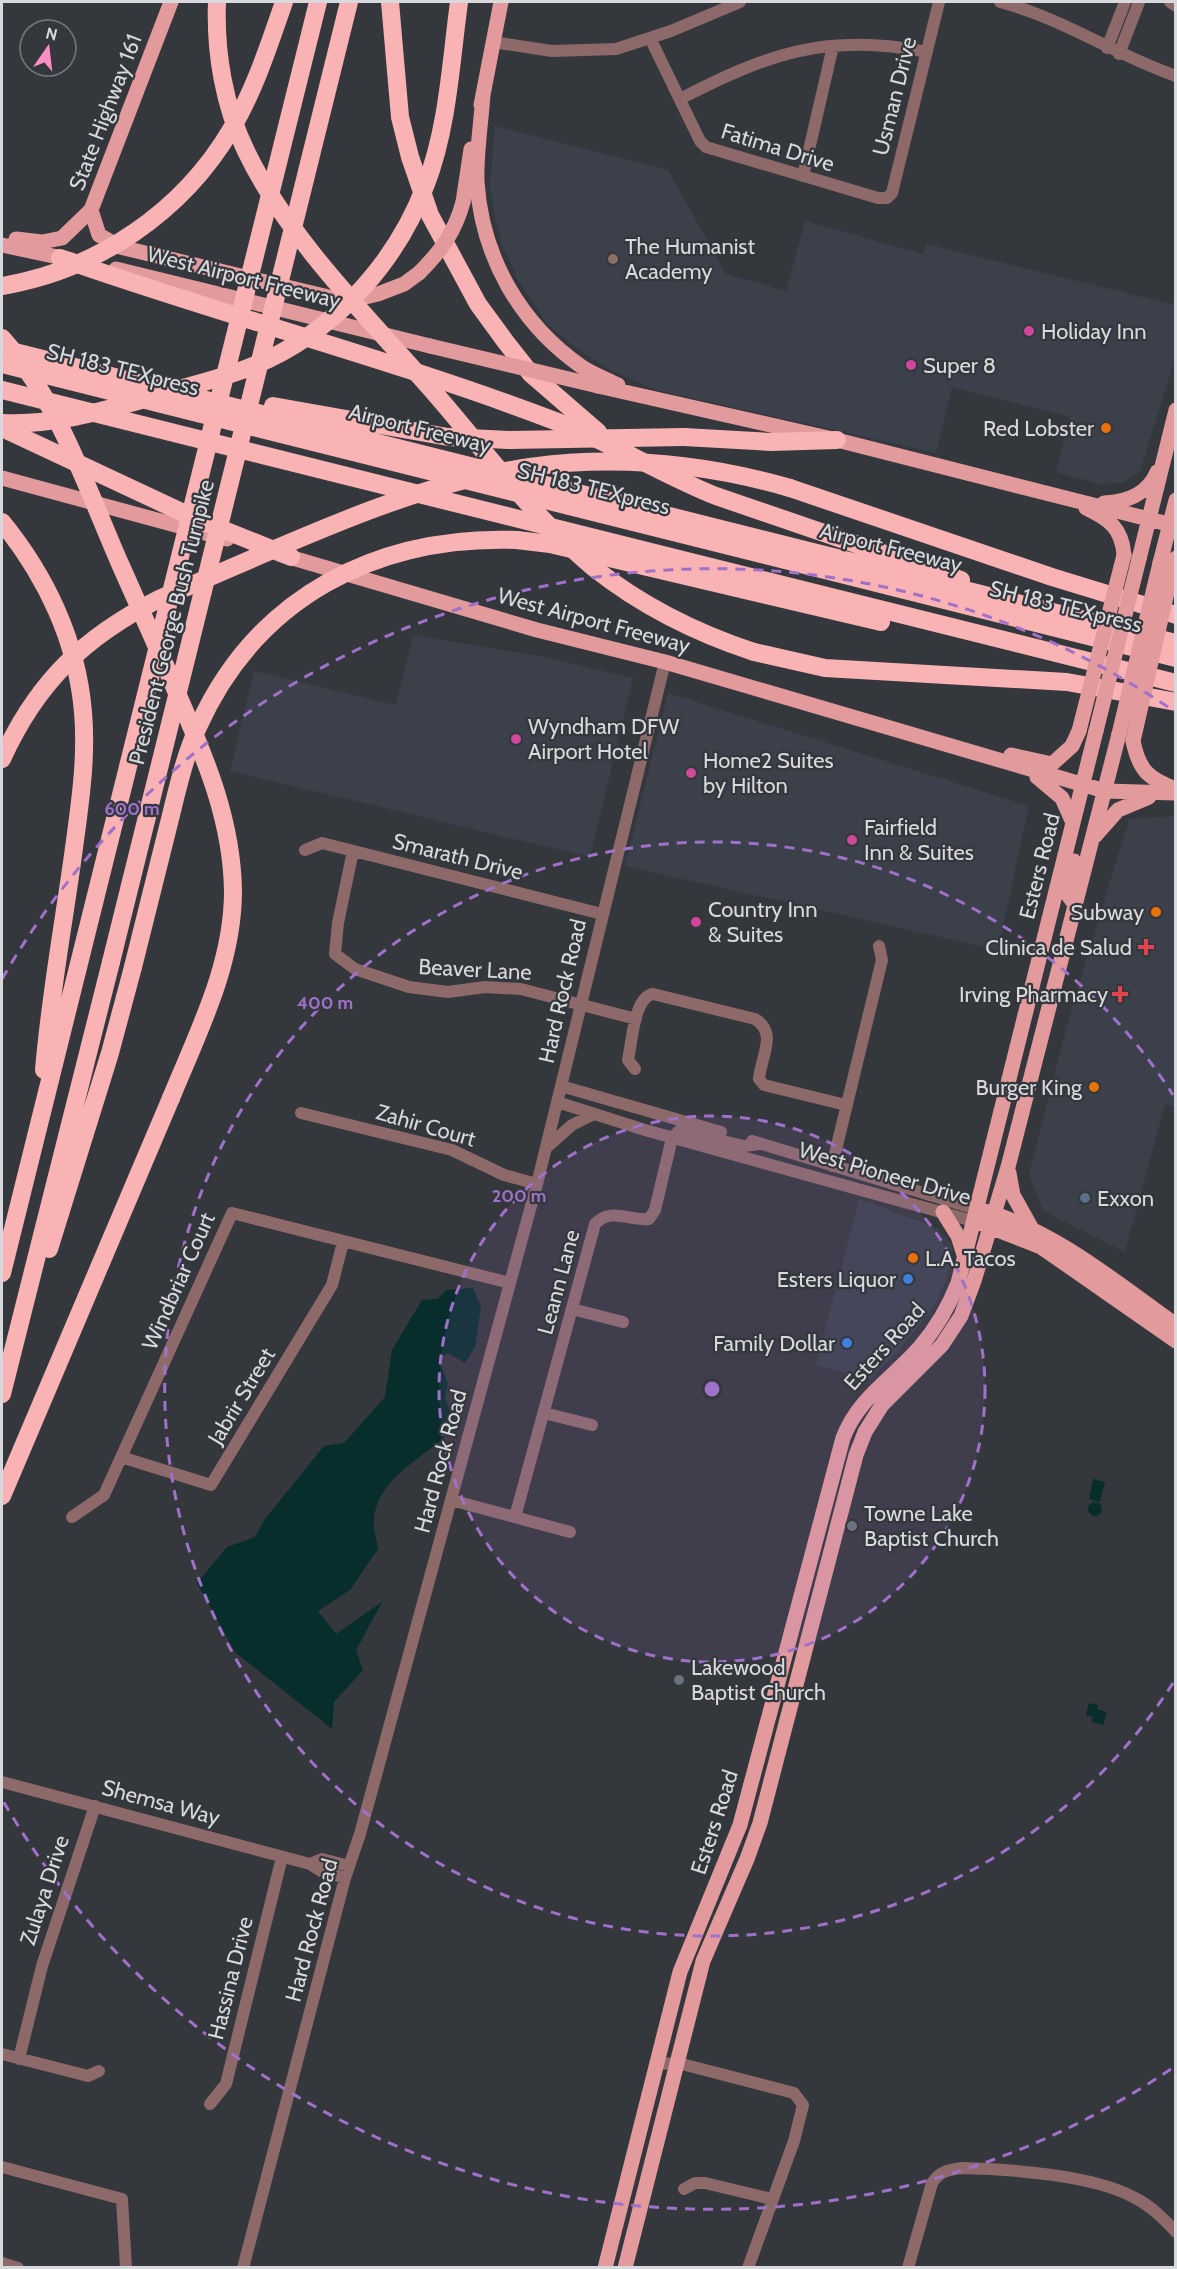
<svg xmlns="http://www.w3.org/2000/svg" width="1177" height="2269" font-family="Cabin,sans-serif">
	<rect width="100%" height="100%" fill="#34373c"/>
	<path fill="#3b404a" d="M495 126 668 170 726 274 786 291 805 221 923 254 927 244 1175 305V358L1140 472 1122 483 1100 484 1056 472 1070 417 952 387 936 453 656 390 612 371 576 348 547 324 519 282 502 244 494 215 490 185Z
		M413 635 540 656 633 678 590 857 230 771 254 671 396 705Z
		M668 693 1029 806 998 950 625 866Z
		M1175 816V1107L1165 1104 1125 1252 1043 1211 1029 1174 1071 1010 1129 819Z
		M859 1199 937 1228 951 1243 953 1251 946 1280 934 1307 898 1351 871 1379 816 1365Z"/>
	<path fill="#072d2d" d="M473 1288 481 1307 475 1347 465 1363 448 1353 439 1359 448 1384 445 1397 455 1426C430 1456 376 1476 374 1521 373 1529 377 1540 378 1549L350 1590 318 1611 336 1634 382 1602 356 1650 363 1670 334 1702 332 1729 235 1652 197 1583 227 1547 255 1537 265 1519 324 1446 344 1443 385 1397 392 1350 422 1300 438 1299 446 1290Z
		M1093 1479 1105 1482 1100 1502 1089 1499Z
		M1088 1509a7 7 0 1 1 14 0a7 7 0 1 1-14 0Z
		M1089 1703 1098 1705 1097 1709 1107 1712 1103 1725 1092 1722 1093 1717 1086 1715Z"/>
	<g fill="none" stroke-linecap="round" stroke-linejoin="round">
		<path stroke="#8d696a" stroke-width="12" d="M1000 2C1062 18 1115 55 1176 76
			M1170 2 1176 6
			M650 38 700 141 706 147 878 198H887L892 193 939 2
			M493 42 552 51 616 49 671 31 740 2
			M1107 48 1125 2
			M1119 54 1139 2
			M680 99C767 54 827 32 927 52
			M803 176 833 46
			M305 850 322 843 602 914
			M353 851 338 923 335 954 355 969 409 987 448 992 485 987 521 989 636 1019
			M635 1069 628 1060C632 1042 634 997 653 994L755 1019C778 1033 761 1056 759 1079L764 1085 846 1105
			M561 1086 721 1132
			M557 1102 645 1130 973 1221
			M301 1113 452 1150 504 1175 537 1184
			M752 1141 976 1209
			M546 1148 572 1125 594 1114
			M832 1166 882 960 879 946
			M572 1309 623 1322
			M544 1413 592 1425
			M121 1457 211 1485 332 1285 343 1242
			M451 1500 570 1532
			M72 1517 104 1495 232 1213 510 1283
			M515 1517 595 1224C611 1207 628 1221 649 1219L655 1210 672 1138 679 1131 744 1146 759 1144
			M2 1782 310 1864 321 1871 345 1878
			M310 1864 322 1859 349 1866
			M2 2054 88 2076 99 2071
			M19 2059 42 1966 95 1806
			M657 2064 678 2063 794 2093 803 2105 794 2141 748 2268
			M210 2104 226 2084 282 1857
			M2 2167 122 2199 126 2268
			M684 2189 695 2183H705L772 2199
			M2 2263 18 2268
			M243 2268 345 1878 360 1834 537 1184 665 662
			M908 2268 932 2183C940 2171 948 2170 961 2168 1008 2169 1093 2175 1133 2197 1150 2205 1163 2218 1176 2232"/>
		<path stroke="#e29a9c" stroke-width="15" d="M483 95C481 124 476 154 477 182 482 257 520 324 582 367 593 374 606 379 618 385
			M481 105 501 2
			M463 202 471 149
			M91 210 99 235 120 247 337 299 361 298 378 294 404 284 419 273
			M16 239 42 242 62 238 91 210 171 2
			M2 245 72 260
			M116 269 430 346
			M598 386 837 440 1176 526
			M2 478 227 539
			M1104 503C1126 502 1148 494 1157 472
			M1086 508C1109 519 1122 528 1124 555
			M279 554 537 630 665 662 1105 791 1176 793
			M1139 559 1176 410
			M1160 563 1176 500
			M1171 575 1176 558
			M1133 741C1139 770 1148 779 1176 789
			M1011 755 1052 764 1072 746 1079 731
			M1037 777 1062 798 1073 823
			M1095 836 1118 810 1149 797
			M1074 861 1068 895 1076 906
			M1009 1173 1013 1195 1033 1231
			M985 1211C1055 1231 1117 1283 1176 1325
			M943 1212 958 1236 965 1258
			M982 1224 1041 1247 1176 1341
			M605 2268 680 1972 740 1825 843 1438C858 1398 893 1378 920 1347 937 1327 949 1306 958 1283L1096 731
			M625 2268 703 1961 747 1859 760 1823 856 1455 865 1432 882 1405 942 1345 961 1316 974 1281 1008 1167 1119 734"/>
		<path stroke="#f9b3b4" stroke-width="18" d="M390 2 400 117 410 157 430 215 478 304 505 341 531 374 598 432
			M60 258C224 316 393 359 555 421 611 442 661 474 716 496L961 580
			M3 349 1176 643
			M2 364 1176 658
			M2 390 1176 683
			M273 406 448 437 509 440
			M2 428 192 517 291 557
			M684 437 771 442 837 440
			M790 488 1052 577 1176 615
			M2 522C46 576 77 641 83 712 87 758 80 803 74 848 64 922 50 996 44 1070
			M517 540 550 544 881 622
			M754 652 825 668 1067 682 1176 702
			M49 1249 110 1053 133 967
			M2 1273 160 638
			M2 1394 111 962
			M2 1496 171 1098"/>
		<path stroke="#e29a9c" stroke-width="15" d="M419 273C441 251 455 232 463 202
			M430 346 598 386
			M1079 731 1124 555
			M1096 731 1139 559
			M1119 734 1160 563
			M1133 741 1171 575"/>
		<path stroke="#f9b3b4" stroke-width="18" d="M217 2C215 52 224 106 246 151 289 241 373 322 438 397 488 455 535 519 594 568 642 606 696 633 754 652
			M2 286C97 270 183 212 232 128 255 89 269 45 284 2
			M2 338C59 402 87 489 121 566 141 611 161 655 180 700 207 762 232 822 233 891 233 965 198 1032 171 1098
			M2 423C60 426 115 407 170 392 203 382 238 374 269 359 341 324 398 259 426 184 448 127 451 61 459 2
			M509 440 684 437
			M163 625 318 2
			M2 759C37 682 84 637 159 599 274 551 406 484 530 467 617 455 706 464 790 488
			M111 962 349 2
			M133 967C144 922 156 876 167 831 176 796 183 760 198 727 257 596 378 535 517 540"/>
	</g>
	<circle cx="712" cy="1389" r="273" fill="#a071cb" fill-opacity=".12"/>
	<g fill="none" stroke="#a071cb" stroke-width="3" stroke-dasharray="10 8">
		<circle cx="712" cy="1389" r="273"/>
		<path d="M1173 1683A547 547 0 1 1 1173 1095"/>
		<path d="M1171 2069A820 820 0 0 1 2 1799M2 979A820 820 0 0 1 1171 709"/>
	</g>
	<circle fill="#8d6e63" stroke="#34373c" stroke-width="2" cx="613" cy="259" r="6"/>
	<g fill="#d1479c" stroke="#34373c" stroke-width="2">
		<circle cx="1029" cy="331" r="6"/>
		<circle cx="911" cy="365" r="6"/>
		<circle cx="516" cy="739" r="6"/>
		<circle cx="691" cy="773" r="6"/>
		<circle cx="852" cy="840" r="6"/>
		<circle cx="696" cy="922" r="6"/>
	</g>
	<g fill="#e8710a" stroke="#34373c" stroke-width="2">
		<circle cx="1106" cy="428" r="6"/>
		<circle cx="1156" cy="912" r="6"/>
		<circle cx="1094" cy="1087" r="6"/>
		<circle cx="913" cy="1258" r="6"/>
	</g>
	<g fill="#e0444e" stroke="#34373c" stroke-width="2">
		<path d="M1143 938h6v6h6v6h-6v6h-6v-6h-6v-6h6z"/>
		<path d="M1117 985h6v6h6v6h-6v6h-6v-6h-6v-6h6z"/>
	</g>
	<circle fill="#5c6f8a" stroke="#34373c" stroke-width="2" cx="1085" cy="1198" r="6"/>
	<g fill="#3f7fe0" stroke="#34373c" stroke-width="2">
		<circle cx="908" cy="1279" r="6"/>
		<circle cx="847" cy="1343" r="6"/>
	</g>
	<g fill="#6b7280" stroke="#34373c" stroke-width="2">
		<circle cx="852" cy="1526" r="6"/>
		<circle cx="679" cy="1680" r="6"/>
	</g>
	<g text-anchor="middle" stroke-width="4.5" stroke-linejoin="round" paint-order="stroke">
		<g font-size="22" fill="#d7d9dc" stroke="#34373c">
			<text transform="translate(894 96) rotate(-76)" y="8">Usman Drive</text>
			<text transform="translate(105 112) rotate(-69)" y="8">State Highway 161</text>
			<text transform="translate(778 147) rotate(17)" y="8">Fatima Drive</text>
			<text transform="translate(244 277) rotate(14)" y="8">West Airport Freeway</text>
			<text transform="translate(123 369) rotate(14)" y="8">SH 183 TEXpress</text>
			<text transform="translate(420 428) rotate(14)" y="8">Airport Freeway</text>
			<text transform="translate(594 488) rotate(14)" y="8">SH 183 TEXpress</text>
			<text transform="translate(891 547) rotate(14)" y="8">Airport Freeway</text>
			<text transform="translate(1066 606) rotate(14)" y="8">SH 183 TEXpress</text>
			<text transform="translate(594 620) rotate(15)" y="8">West Airport Freeway</text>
			<text transform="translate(171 622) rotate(-76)" y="8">President George Bush Turnpike</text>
			<text transform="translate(458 856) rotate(14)" y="8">Smarath Drive</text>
			<text transform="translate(1039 866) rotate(-76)" y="8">Esters Road</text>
			<text transform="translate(475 969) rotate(3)" y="8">Beaver Lane</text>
			<text transform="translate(562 991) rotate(-77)" y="8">Hard Rock Road</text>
			<text transform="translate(426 1125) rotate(16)" y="8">Zahir Court</text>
			<text transform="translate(885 1173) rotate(16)" y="8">West Pioneer Drive</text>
			<text transform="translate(178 1281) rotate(-66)" y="8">Windbriar Court</text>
			<text transform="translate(558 1282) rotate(-75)" y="8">Leann Lane</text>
			<text transform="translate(884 1346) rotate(-48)" y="8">Esters Road</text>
			<text transform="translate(241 1396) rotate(-59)" y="8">Jabrir Street</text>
			<text transform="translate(440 1461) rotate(-75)" y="8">Hard Rock Road</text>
			<text transform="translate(161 1802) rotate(15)" y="8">Shemsa Way</text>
			<text transform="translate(714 1822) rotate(-72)" y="8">Esters Road</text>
			<text transform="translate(44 1890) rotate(-72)" y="8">Zulaya Drive</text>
			<text transform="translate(311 1930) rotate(-75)" y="8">Hard Rock Road</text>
			<text transform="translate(230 1978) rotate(-76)" y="8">Hassina Drive</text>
		</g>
		<g font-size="22" fill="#d7d9dc" stroke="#34373c" text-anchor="start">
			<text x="625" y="254">The Humanist<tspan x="625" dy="25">Academy</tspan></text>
			<text x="1041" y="339">Holiday Inn</text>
			<text x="923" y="373">Super 8</text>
			<text x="1094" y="436" text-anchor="end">Red Lobster</text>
			<text x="528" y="734">Wyndham DFW<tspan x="528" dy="25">Airport Hotel</tspan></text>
			<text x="703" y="768">Home2 Suites<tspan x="703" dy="25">by Hilton</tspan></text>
			<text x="864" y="835">Fairfield<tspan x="864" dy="25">Inn &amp; Suites</tspan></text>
			<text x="708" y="917">Country Inn<tspan x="708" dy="25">&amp; Suites</tspan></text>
			<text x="1144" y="920" text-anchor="end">Subway</text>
			<text x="1132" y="955" text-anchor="end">Clinica de Salud</text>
			<text x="1108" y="1002" text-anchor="end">Irving Pharmacy</text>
			<text x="1082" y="1095" text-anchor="end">Burger King</text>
			<text x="1097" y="1206">Exxon</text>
			<text x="925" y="1266">L.A. Tacos</text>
			<text x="896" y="1287" text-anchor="end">Esters Liquor</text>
			<text x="835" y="1351" text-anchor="end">Family Dollar</text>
			<text x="864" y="1521">Towne Lake<tspan x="864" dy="25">Baptist Church</tspan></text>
			<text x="691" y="1675">Lakewood<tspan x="691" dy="25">Baptist Church</tspan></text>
		</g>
	</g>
	<circle cx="712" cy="1389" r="9" fill="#a071cb" stroke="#34373c" stroke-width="3"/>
	<g font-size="18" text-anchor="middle" font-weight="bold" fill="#a071cb" stroke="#34373c" stroke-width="4.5" stroke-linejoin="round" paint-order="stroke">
		<text x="132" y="815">600 m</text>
		<text x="325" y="1009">400 m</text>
		<text x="519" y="1202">200 m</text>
	</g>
	<rect width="1177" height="2269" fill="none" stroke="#d7d9dc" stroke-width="6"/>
	<g transform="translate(48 48) rotate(14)"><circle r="28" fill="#34373c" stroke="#75787c" stroke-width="1.5"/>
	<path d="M0-4.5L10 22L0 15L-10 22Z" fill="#fb8fc4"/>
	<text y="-9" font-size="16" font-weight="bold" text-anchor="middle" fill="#d7d9dc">N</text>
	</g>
</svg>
